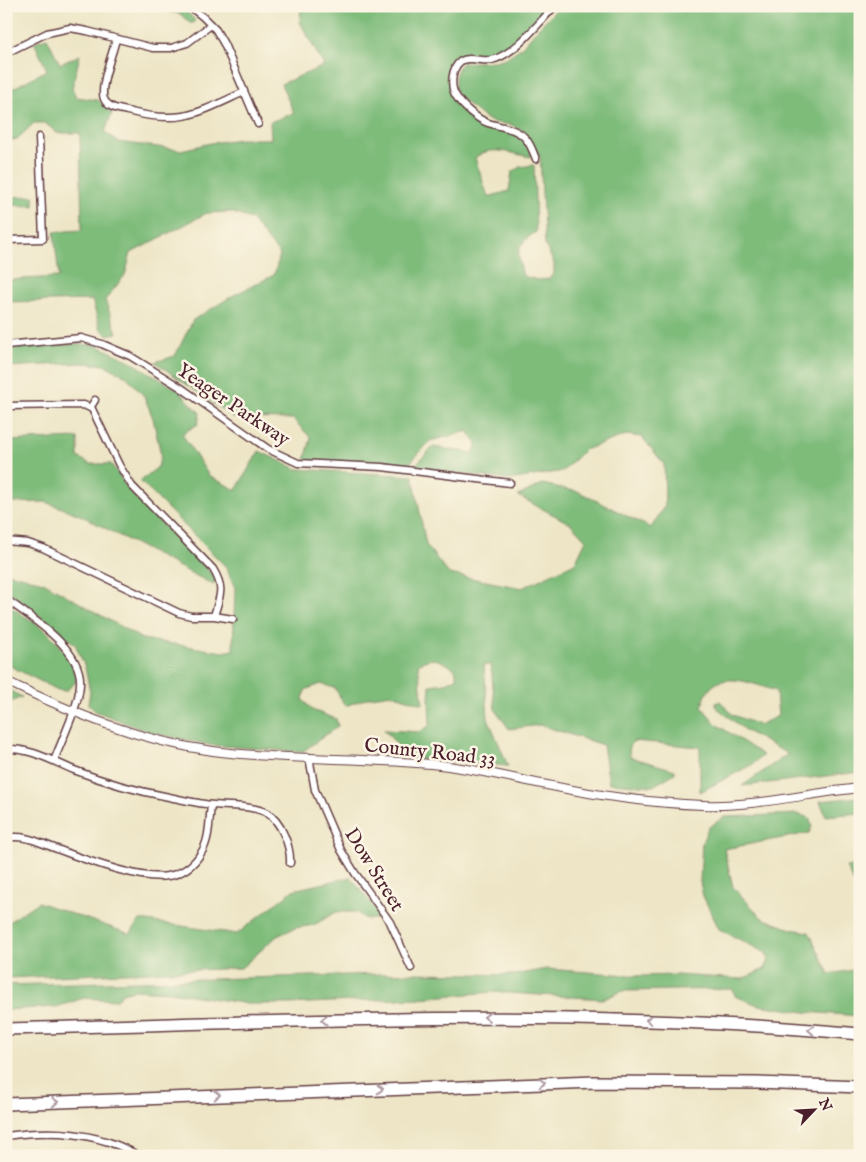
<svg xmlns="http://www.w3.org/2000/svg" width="866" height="1162" font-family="'IM FELL English',serif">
	<rect width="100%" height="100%" fill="#fcf5e5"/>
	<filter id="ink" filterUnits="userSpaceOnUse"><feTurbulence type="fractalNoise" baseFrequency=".02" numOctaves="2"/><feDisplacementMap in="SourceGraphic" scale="10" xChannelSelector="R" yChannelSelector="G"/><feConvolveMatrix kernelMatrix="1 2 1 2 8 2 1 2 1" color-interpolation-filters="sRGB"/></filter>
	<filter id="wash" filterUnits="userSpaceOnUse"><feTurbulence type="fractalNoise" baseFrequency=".0096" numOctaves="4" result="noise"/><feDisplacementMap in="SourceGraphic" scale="20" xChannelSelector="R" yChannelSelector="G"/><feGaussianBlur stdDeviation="1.12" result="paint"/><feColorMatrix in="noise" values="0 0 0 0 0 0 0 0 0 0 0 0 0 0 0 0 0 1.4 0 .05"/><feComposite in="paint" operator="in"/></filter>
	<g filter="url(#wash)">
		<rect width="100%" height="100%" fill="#ede5c5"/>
		<path fill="#7ebc7a" stroke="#646e52" d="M146 6H181L195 20 193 23H190L180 14Z
			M301 6H551L516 43 503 52 492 56 456 62C444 88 449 94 469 112 474 117 480 123 487 126 504 133 530 132 531 157 513 154 490 144 475 158L488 197 509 191 512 172 520 167 534 165 536 232C514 246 517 253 523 276L537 280 549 279 554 273V263L545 245 540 157 524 132 512 125 492 122 483 117 458 96 455 89V76L459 66 462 63 495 61 506 58 521 48 539 27 560 6H860V772L742 786 788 754 746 731 716 707V703L720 701 733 715 759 725 778 716 776 691C747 682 711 665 702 707L716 724 763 755 753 764 700 792V747L634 741 629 746 630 757 675 770V773L653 786 609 783 603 745 540 725 509 729 495 709 491 665H484L488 718 508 766 404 758 402 750 384 730 420 732 430 725 429 700 430 685 445 683 457 678 455 669C440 660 434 655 418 664L423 704 392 694 370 697 345 706 335 688 321 684 305 690 303 700 312 710 336 719 338 726 302 752 210 745 149 732 95 711 88 704 90 692 85 667 75 644 6 589V575L12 574 43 582 142 639 223 652 233 650 235 588 226 567 140 481 158 467 161 455 153 418 144 396 127 377 105 365 83 363 6 367V349L74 344 96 345 130 361 178 390 200 413 198 424 182 434 209 476 236 490 259 451 297 469 413 476 426 545 449 574 522 588 575 563 586 540 571 524 518 496 542 484 579 492 651 528 665 505 664 464 642 437 626 435 584 450 563 471 509 480 413 467 433 447 473 453 477 444 468 431 430 441 408 465 305 460 311 438 293 419 234 418 155 362 175 356 193 320 234 295 274 275 280 255 251 219 231 212 207 213 131 253 125 275 105 300 117 333 107 335 100 328 92 300 6 302V280L59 277 54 232 82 230 80 133H57L45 123H34L17 139 6 141V92L47 70 34 42 47 38 60 64 80 55 72 88 76 97 98 100 112 113 105 132 118 142 181 150 211 143 240 139H271L270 122 294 113 281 84 324 66 300 22Z
			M34 196V206L6 205V197Z
			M78 438V457L90 464H111C118 473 124 484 131 493 157 523 191 546 215 579L214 585 80 515 46 502 6 503V441Z
			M6 604C19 613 33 621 45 630 54 638 82 671 75 683 73 685 69 688 66 691L58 690 6 664Z
			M6 689 22 697 6 704Z
			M860 797V813L826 816 820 801Z
			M798 814 809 818 812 826 809 833 724 849 733 887 762 918 791 929 809 932 829 974 860 969V1016L805 1012 758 1005 735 996 733 989 622 991 604 999 493 992 419 998 288 1004H249L171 992 134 990 122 993 117 1000 84 998 56 1007 6 1010V985L415 973 515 975 546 969 642 976 676 975 742 979 765 969 769 960 766 953 719 929 703 896 700 882 702 843 708 828 724 817Z
			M860 866V894L846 867Z
			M351 877 379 914 376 919H366L356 912H336L314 925 295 928 277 936 241 968 6 978V924L38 902 130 934 140 920 237 934 293 890Z"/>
	</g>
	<g filter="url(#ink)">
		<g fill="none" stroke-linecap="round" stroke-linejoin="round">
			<g stroke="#623d42" stroke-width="9">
				<path id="minor" d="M189 6 203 17 216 30 224 44 258 124
					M116 39C113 53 99 87 104 99 108 108 119 109 127 111 181 125 196 114 244 92
					M6 53 47 33 70 28 87 31 153 48H171L187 43 211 25
					M536 159C533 152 531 145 526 139 517 128 501 127 488 123 477 119 462 106 456 96 450 87 451 68 461 61 469 56 483 62 492 60 517 53 537 24 555 6
					M6 240 43 239 39 137
					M6 345 81 338 102 344 130 356 180 387 268 449 298 463 382 467 510 483
					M6 406 84 405 92 409 119 465 132 486 213 569C225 589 220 595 214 616H191L179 613 43 548 28 543 6 541
					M90 408 95 400
					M6 599C30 617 83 649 80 684 79 706 62 739 54 761
					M214 616 233 619
					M6 749C31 748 52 761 74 770 105 782 137 791 169 797 184 800 199 804 214 805 230 807 252 805 267 813 281 821 291 847 290 863
					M309 757 315 790 341 850 355 873 390 922 411 968
					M6 838C25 834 40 843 57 849 83 859 142 881 168 876 182 874 194 865 201 853 210 840 209 820 211 805
					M6 1136C52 1129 98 1131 139 1156"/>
			</g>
			<g stroke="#623d42" stroke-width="10">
				<path id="tertiary" d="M6 681C72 713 140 741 213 751 288 761 364 757 440 765 476 769 511 778 547 785 599 796 651 803 703 805 756 807 808 793 860 788"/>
			</g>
			<g stroke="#623d42" stroke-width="14">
				<path id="motorway" d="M6 1029C291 1021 576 1007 860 1034
					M6 1104 595 1082 757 1083 860 1087"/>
			</g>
			<use href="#minor" stroke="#fff" stroke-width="6"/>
			<use href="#tertiary" stroke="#fff" stroke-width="8"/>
			<use href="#motorway" stroke="#fff" stroke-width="11"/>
		</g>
		<defs><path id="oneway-chevron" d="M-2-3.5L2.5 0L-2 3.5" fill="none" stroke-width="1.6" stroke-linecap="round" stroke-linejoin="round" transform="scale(1.25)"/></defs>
		<g stroke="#ae9aa0">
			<use href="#oneway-chevron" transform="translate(487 1017) rotate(180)"/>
			<use href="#oneway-chevron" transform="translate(324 1020) rotate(179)"/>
			<use href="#oneway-chevron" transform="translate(649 1020) rotate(-178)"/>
			<use href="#oneway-chevron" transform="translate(811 1030) rotate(-176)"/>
			<use href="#oneway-chevron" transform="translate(542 1083) rotate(-2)"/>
			<use href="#oneway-chevron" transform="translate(380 1089) rotate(-2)"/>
			<use href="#oneway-chevron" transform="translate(217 1095) rotate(-2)"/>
			<use href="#oneway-chevron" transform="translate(55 1102) rotate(-2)"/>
		</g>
	</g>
	<g text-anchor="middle" stroke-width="5" stroke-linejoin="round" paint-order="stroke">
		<g font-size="20" fill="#4a1f2b" stroke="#fcf5e5">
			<text transform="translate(234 404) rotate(34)" y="7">Yeager Parkway</text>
			<text transform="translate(430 751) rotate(6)" y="7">County Road 33</text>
			<text transform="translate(375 869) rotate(58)" y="7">Dow Street</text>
		</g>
	</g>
	<rect width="866" height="1162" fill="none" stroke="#fcf5e5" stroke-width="25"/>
	<g transform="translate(814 1110) rotate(65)" stroke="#fcf5e5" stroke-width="4" paint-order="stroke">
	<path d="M0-4L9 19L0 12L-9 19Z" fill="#4a1f2b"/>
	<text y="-8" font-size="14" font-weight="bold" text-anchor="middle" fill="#4a1f2b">N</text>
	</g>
</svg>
